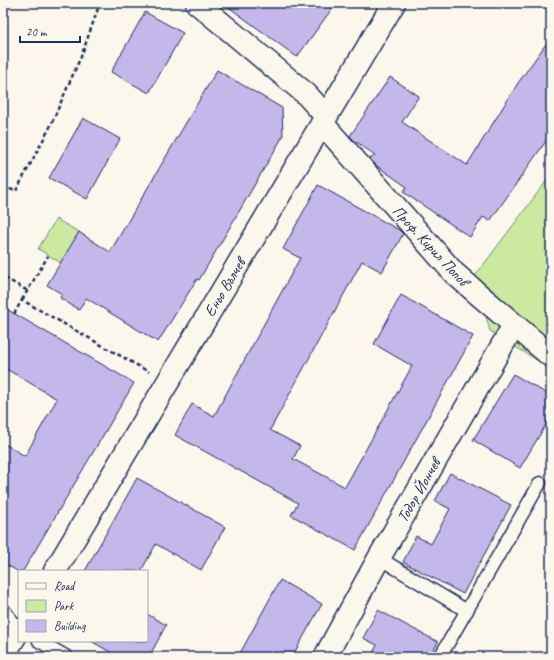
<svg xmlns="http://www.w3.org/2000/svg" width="554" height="660" font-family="Caveat,sans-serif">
	<rect width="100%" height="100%" fill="#fbf7ec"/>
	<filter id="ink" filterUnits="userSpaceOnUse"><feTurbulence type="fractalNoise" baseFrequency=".025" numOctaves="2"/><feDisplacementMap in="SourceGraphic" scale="8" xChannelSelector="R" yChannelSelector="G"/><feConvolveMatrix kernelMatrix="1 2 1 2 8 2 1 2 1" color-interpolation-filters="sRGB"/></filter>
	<g filter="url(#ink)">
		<path fill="#cce9a0" stroke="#748c7f" d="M551 175V369L490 331 475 276Z
			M56 219 79 232 61 263 38 249Z"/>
		<path fill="#c4b8ea" stroke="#1b2f5e" d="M223 3H336L297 57Z
			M145 12 183 33 149 93 111 72Z
			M551 37V134L490 221 483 217 470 237 403 192 407 187 377 166 370 159 375 155 355 141 350 136 390 77 419 96 402 122 467 165 518 83Z
			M217 70 282 108 283 136 199 280 197 279 158 342 86 298 79 310 60 298 62 294 47 285 79 232 110 252Z
			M83 118 120 139 87 199 49 178Z
			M318 185 399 230 403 234 382 272 362 261 270 430 300 446 293 459 345 487 412 366 374 344 401 295 473 336 355 550 291 515 298 503 175 435 192 404 214 416 300 258 283 249Z
			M3 307 134 383 23 571H19V572L7 565 3 560V443L25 456 57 399 3 367Z
			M513 374 551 396V416L520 468 473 440Z
			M450 473 511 505 463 594 403 562 416 536 431 544 450 509 435 501Z
			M137 478 225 527 201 570 156 544 141 571H85Z
			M280 580 322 604 292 657H238Z
			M378 610 438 642 430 657H371L377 645 363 638Z
			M147 614 166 625 149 657H119L91 641H147Z"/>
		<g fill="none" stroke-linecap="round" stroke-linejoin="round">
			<g stroke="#1b2f5e" stroke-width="15">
				<path id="lane" d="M379 558 467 611
					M3 609 19 630
					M39 641 67 657
					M440 657 540 483"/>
			</g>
			<g stroke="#1b2f5e" stroke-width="25">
				<path id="street" d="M197 3 306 94 326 116
					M322 123 454 273 478 294 551 356
					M55 571 394 3
					M3 656 19 630
					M325 657 379 558 514 325"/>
			</g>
			<path stroke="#1b2f5e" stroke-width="2.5" stroke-dasharray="4 3" stroke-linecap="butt" d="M3 187 16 191 50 127 82 54 100 3
				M5 278 28 291
				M22 300 48 256
				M14 314 22 300 149 372"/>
			<use href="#lane" stroke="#fbf7ec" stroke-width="12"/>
			<use href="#street" stroke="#fbf7ec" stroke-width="22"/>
		</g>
	</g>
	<g text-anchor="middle" stroke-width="3" stroke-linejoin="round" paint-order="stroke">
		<g font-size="16" fill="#1b2f5e" stroke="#fbf7ec">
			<text transform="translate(431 245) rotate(47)" y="6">Проф. Кирил Попов</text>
			<text transform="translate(224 287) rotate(-59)" y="6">Еньо Вълчев</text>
			<text transform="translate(418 490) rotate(-60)" y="6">Тодор Йончев</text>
		</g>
	</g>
	<rect width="554" height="660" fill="none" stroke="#fbf7ec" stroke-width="16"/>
	<rect x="8" y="8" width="538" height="644" fill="none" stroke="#1b2f5e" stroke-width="1.5" filter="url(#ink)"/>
	<rect x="18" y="570" width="130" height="72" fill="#fbf7ec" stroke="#a1a7b3"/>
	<rect x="26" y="583" width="20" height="6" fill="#fbf7ec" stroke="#a1a7b3"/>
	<text x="54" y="590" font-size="12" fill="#1b2f5e">Road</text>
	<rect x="26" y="600" width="20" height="12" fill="#cce9a0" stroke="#a1a7b3"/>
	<text x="54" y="610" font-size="12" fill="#1b2f5e">Park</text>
	<rect x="26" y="620" width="20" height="12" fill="#c4b8ea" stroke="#a1a7b3"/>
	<text x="54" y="630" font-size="12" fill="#1b2f5e">Building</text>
	<path d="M20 36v6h60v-6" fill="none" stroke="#1b2f5e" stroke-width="2"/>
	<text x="26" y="36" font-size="12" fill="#1b2f5e" stroke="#fbf7ec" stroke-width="3" paint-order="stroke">20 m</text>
</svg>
